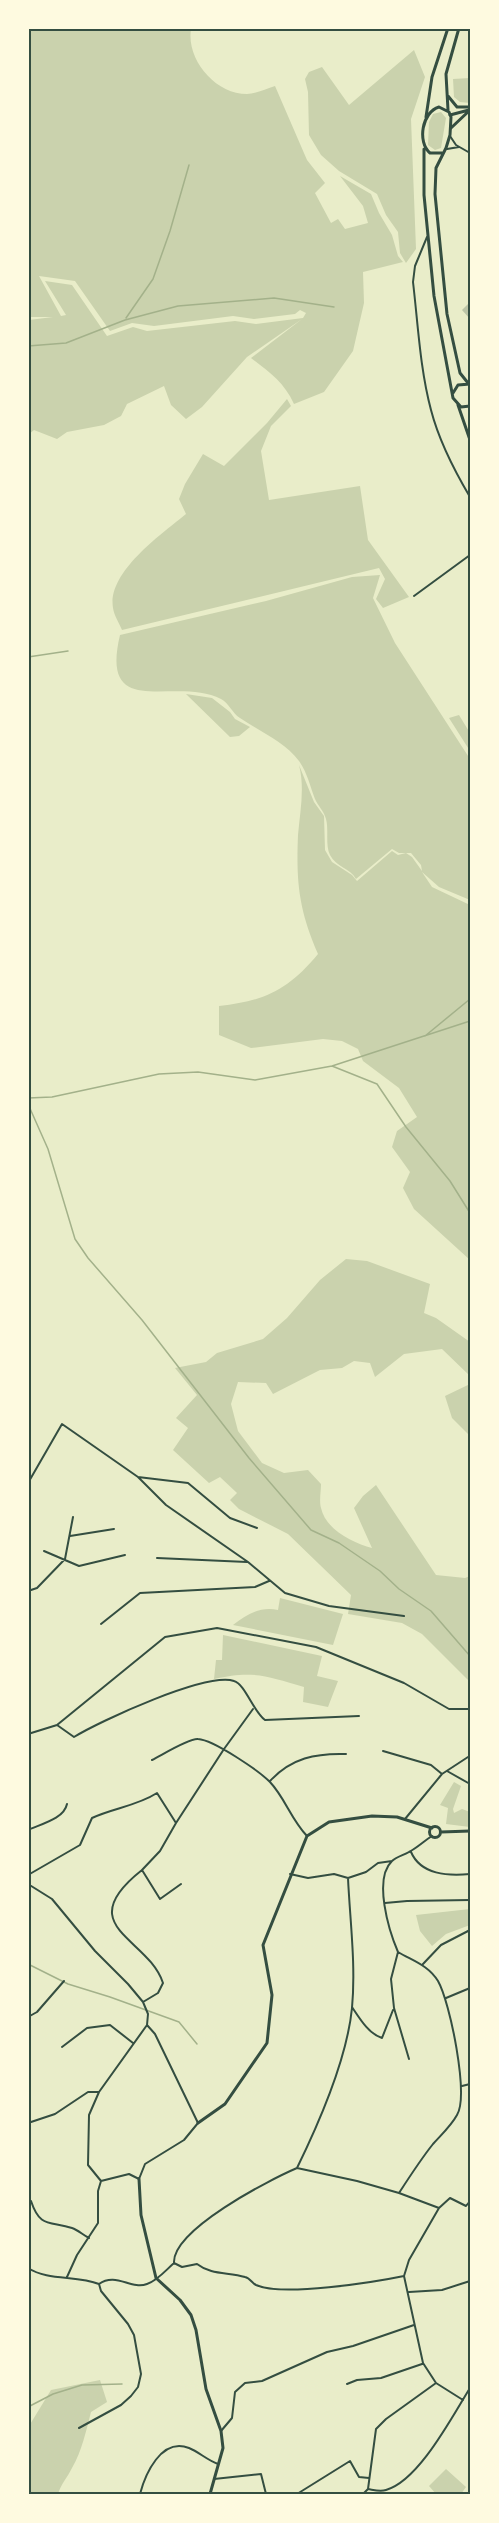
<svg xmlns="http://www.w3.org/2000/svg" width="499" height="2523" font-family="'Public Sans',sans-serif">
	<rect width="100%" height="100%" fill="#e9edc9"/>
	<path fill="#cad2ad" fill-rule="evenodd" d="M29 28 191 29C186 59 215 94 247 94 255 94 266 89 275 86L307 160 325 183 315 193 331 223 338 219 345 229 368 223 363 206 340 176 371 194 379 213 392 235 398 256 403 262 363 272 364 303 353 351 324 392 294 404C284 382 269 372 251 358L302 319 247 357 202 407 186 419 171 405 164 386 127 404 121 416 104 425 67 432 57 439 34 430 29 434V320L53 317H29ZM39 276 75 281 110 331 132 323 154 326 233 316 254 319 295 314 300 310 306 313 303 318 256 324 235 321 147 331 133 327 107 336 72 285 45 281 66 315 61 316Z
		M414 50 425 77 411 119 416 249 406 263 400 253 398 232 386 215 377 194 339 171 321 155 309 135 308 92 305 79 309 72 322 67 349 105Z
		M470 78V103L460 102 454 97 453 79Z
		M441 112 446 118 441 148 435 150 428 145 429 122 433 114Z
		M287 399 291 406 271 426 261 451 269 500 360 486 368 540 409 597 383 608 376 599 385 579 379 568 122 630C119 623 114 615 113 608 107 572 162 534 186 514L179 499 185 484 203 454 224 466 267 423Z
		M380 575 373 598 395 643 470 759V900L439 887 422 872 432 887 470 905V1260L414 1209 403 1188 410 1172 392 1147 397 1131 417 1117 399 1088 363 1061 358 1049 342 1041 323 1039 251 1048 219 1035V1006C265 1001 288 990 318 954 299 910 296 883 298 835 300 812 305 788 299 765L314 802 324 816 325 850 332 862 352 875 357 881 392 851 398 855 406 853 412 857 422 871 421 865 411 853H399L392 849 356 879C350 868 336 867 330 855 325 845 329 830 326 819 324 811 318 806 315 799 310 786 307 772 299 761 285 742 259 731 240 718 232 713 229 703 221 699 176 675 99 723 120 635L266 601 352 577Z
		M186 694 212 698 230 712 235 719 250 727 239 736 230 737Z
		M459 715 470 733V751L449 718Z
		M346 1259 367 1261 430 1284 424 1313 436 1318 470 1342V1376L442 1349 404 1354 375 1377 370 1363 354 1361 342 1368 320 1370 273 1394 266 1383 238 1382 231 1404 238 1431 262 1463 284 1473 308 1470 321 1484C321 1491 319 1501 321 1508 326 1530 353 1543 372 1548L354 1508 363 1496 376 1485 436 1575 465 1578 470 1576V1682L422 1634 402 1623 348 1614 351 1595 288 1534 239 1509 230 1500 237 1493 220 1477 209 1483 173 1450 188 1428 176 1418 197 1395 175 1368 206 1362 217 1353 263 1339 287 1318 320 1280Z
		M470 1384V1436L452 1418 445 1396Z
		M280 1598 343 1614 333 1645 233 1625C247 1614 261 1606 278 1610Z
		M223 1635 322 1656 317 1676 338 1681 328 1707 303 1702 304 1687C267 1676 252 1670 214 1679L216 1660H222Z
		M454 1782 461 1786 453 1809 454 1813 462 1809 470 1812V1827L446 1824 448 1808 440 1805Z
		M470 1909V1925L446 1934 432 1946 420 1931 416 1915Z
		M100 2380 107 2402 91 2412C86 2431 82 2451 72 2468 67 2478 61 2484 58 2494H29V2426L51 2390Z
		M446 2469 466 2487 461 2494H436L429 2486Z"/>
	<g fill="none" stroke-linecap="round" stroke-linejoin="round">
		<path stroke="#a3b18a" stroke-width="1.5" d="M126 318 153 279 170 231 189 165
			M28 346 66 343 125 320 178 306 274 298 334 307
			M28 657 68 651
			M425 1036 470 999
			M332 1066 470 1021
			M28 1098 52 1097 159 1074 198 1072 255 1080 332 1066 377 1084 406 1127 450 1181 470 1213
			M28 1104 48 1149 75 1239 88 1258 142 1320 249 1458 311 1530 339 1543 380 1571 399 1589 431 1611 470 1656
			M28 1964 68 1984 110 1997 179 2022 197 2044
			M28 2407 53 2394 82 2385 122 2384"/>
	</g>
	<path fill="#bcc5a7" d="M470 302V319L462 310Z"/>
	<g fill="none" stroke-linecap="round" stroke-linejoin="round">
		<path stroke="#344e41" stroke-width="2" d="M450 136 456 145 470 153
			M447 149 459 147
			M427 237 415 266 413 282C418 324 420 369 431 410 439 441 454 470 470 497
			M414 596 470 555
			M138 1477 166 1505 248 1562 285 1593 329 1606 404 1616
			M28 1483 62 1424 138 1477 188 1483 230 1518 257 1528
			M70 1536 114 1529
			M44 1551 79 1566 125 1555
			M157 1558 247 1562
			M28 1591 37 1588 65 1559 73 1517
			M101 1624 140 1593 255 1587 269 1581
			M57 1725 74 1737C100 1721 206 1672 234 1681 245 1684 253 1711 265 1720L359 1716
			M28 1734 57 1725 165 1637 217 1628 316 1647 404 1683 449 1709H470
			M383 1751 431 1765 442 1774
			M152 1760C162 1755 189 1738 198 1739 214 1740 259 1771 270 1782 285 1798 291 1819 307 1836
			M447 1771 470 1784
			M270 1781C291 1758 316 1753 346 1754
			M405 1819 442 1774 468 1757H470
			M176 1823 224 1749 253 1709
			M28 1830C41 1824 64 1819 67 1804
			M411 1852C421 1875 448 1876 470 1874
			M290 1874 308 1878 334 1874 348 1878 366 1872 378 1863 392 1861
			M28 1875 80 1845 92 1818C113 1808 137 1806 157 1793L176 1823 160 1851 142 1870
			M28 1884 52 1899 95 1951 128 1984 143 2002 148 2014 147 2025 155 2034 198 2123 184 2140 145 2164 139 2179 129 2174 101 2181 88 2165 89 2115 99 2092 147 2025
			M385 1903 407 1901 470 1900
			M398 1952 391 1979 394 2008 409 2059
			M423 1964 441 1945 470 1930
			M446 1998 470 1988
			M143 2002 158 1993 163 1983C148 1937 70 1927 142 1870L160 1899 181 1884
			M352 2007C360 2019 369 2034 382 2038L393 2010
			M28 2017 37 2012 64 1981
			M62 2047 87 2028 110 2025 133 2043
			M462 2086 470 2084
			M28 2123 55 2114 88 2092H99
			M297 2168C319 2123 347 2058 352 2008 356 1965 350 1921 348 1878
			M399 2193C410 2176 421 2159 433 2144 441 2135 451 2126 457 2115 469 2095 450 2002 438 1981 428 1965 413 1961 398 1952 389 1931 373 1879 392 1861 396 1857 404 1855 409 1852 417 1848 424 1841 432 1836
			M31 2201C40 2228 49 2221 72 2228 78 2230 83 2235 89 2238
			M174 2263C172 2230 269 2180 297 2168L357 2181 399 2193 439 2208
			M28 2268C48 2281 77 2275 99 2284L101 2291 128 2324 134 2335 141 2374 138 2387 131 2396 121 2405 79 2428
			M67 2277 77 2255 98 2223V2191L101 2181
			M99 2284C116 2272 131 2290 147 2284 157 2281 166 2270 174 2263L182 2267 197 2264C211 2275 228 2272 245 2277 250 2278 252 2283 256 2285 282 2297 375 2282 404 2276
			M409 2292 442 2290 470 2281
			M347 2384 357 2380 381 2378 422 2364
			M463 2400 436 2383 423 2363 404 2276 409 2260 439 2208 450 2198 466 2206 470 2201
			M221 2431 232 2418 235 2392 245 2383 262 2381 327 2352 353 2346 414 2325
			M214 2479 261 2474 266 2494
			M368 2489 376 2429 386 2419 436 2383
			M140 2494C145 2475 161 2437 189 2448 199 2452 207 2460 218 2464
			M297 2494 350 2461 359 2477 369 2478
			M363 2494 368 2489C374 2490 380 2492 386 2490 419 2481 453 2415 470 2388"/>
		<path stroke="#344e41" stroke-width="3" d="M450 115 469 110
			M451 128 470 110
			M458 405 470 440
			M429.5 1832a5.5 5.5 0 1 1 11 0a5.5 5.5 0 1 1-11 0Z
			M441 1832 470 1831
			M198 2123 225 2104 267 2043 272 1995 263 1945 307 1836 329 1822 372 1816 397 1817 432 1828
			M139 2179 141 2215 156 2278 180 2300 191 2315 196 2330 206 2389 221 2431 223 2448 210 2494"/>
		<path stroke="#344e41" stroke-width="3" d="M448 96 457 107H470
			M448 110 446 74 459 28
			M426 117 432 77 448 28
			M424 149V195L434 296 453 398 461 407 470 406
			M442 153H430C417 142 422 112 439 107L449 112 451 117 450 135 446 148 436 168 435 194 447 314 460 373 468 383
			M453 393 458 385 470 384"/>
	</g>
	<rect width="499" height="2523" fill="none" stroke="#fefae0" stroke-width="60"/>
	<rect x="30" y="30" width="439" height="2463" fill="none" stroke="#344e41" stroke-width="2"/>
</svg>
